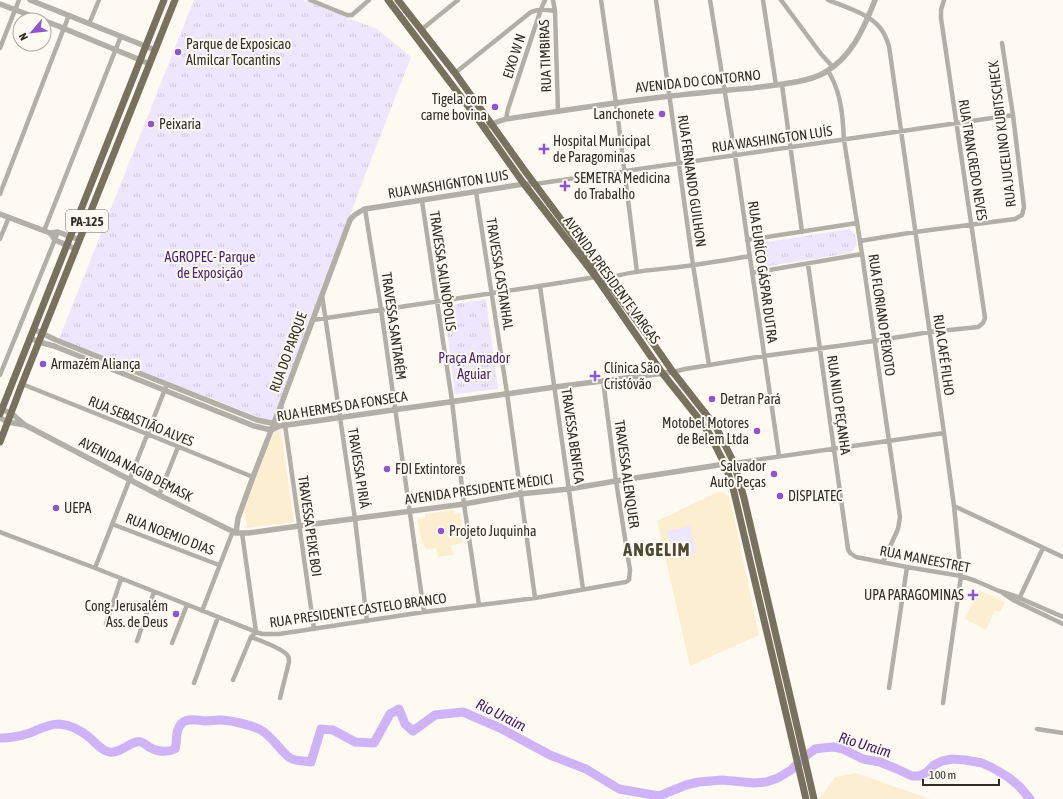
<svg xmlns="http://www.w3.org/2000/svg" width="1063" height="799" font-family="'Asap Condensed',sans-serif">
	<defs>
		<pattern id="grass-tufts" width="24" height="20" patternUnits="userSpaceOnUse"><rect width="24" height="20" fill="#eee6fc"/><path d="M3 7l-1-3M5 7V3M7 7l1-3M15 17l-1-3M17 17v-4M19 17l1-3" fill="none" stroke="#cdc6d8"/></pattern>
	</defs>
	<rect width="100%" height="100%" fill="#fefaf1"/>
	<path fill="#fcefd1" d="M275 431H281L294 522 247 528 244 507Z
		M718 492 725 493 730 498 759 635 690 666 657 521Z
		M453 510 455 514 461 513 463 543 451 545 453 555 438 557 436 548 427 550 422 542 417 519 425 518V514Z
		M979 590 1005 602 1000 612 995 610 986 630 965 619Z
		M856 773 930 799H822L821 797 835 777Z"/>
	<path fill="url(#grass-tufts)" d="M194 0H303L377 29 411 57 372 157 273 421H269L59 339Z
		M849 229C858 236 860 246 850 253L763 267C755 260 755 258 755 248L760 243Z
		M486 299 498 389 455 394 444 306Z"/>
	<path fill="#eee6fc" d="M778 243 782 261 769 263 766 245Z
		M690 526 696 553 673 557 667 531Z"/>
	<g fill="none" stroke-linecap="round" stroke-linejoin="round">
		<path stroke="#ceb4f7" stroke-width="9" d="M0 738C10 738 21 736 30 733 40 729 48 724 59 724 70 725 82 731 90 738 96 743 101 750 109 752 122 754 130 740 141 742 144 743 147 745 149 747 158 752 166 753 175 749 178 741 174 731 182 723 187 718 198 720 205 721 210 721 215 720 220 720 230 720 250 725 259 729 272 735 279 750 290 758 295 761 305 761 311 762L321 729 333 730 355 742 374 743 390 714 399 709 405 724 413 731 435 715 463 712 500 728 550 755 586 769 619 789 659 796 686 785 699 782 722 780 754 783 766 782 778 778 791 770 806 756 815 749 822 748 834 747 843 749 863 759 880 762 897 769 912 776H919L927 772 934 765 942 761 952 759 965 760 982 763 993 768 1008 777 1019 786 1030 799"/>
		<path stroke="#b3afa6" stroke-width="4.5" d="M310 0 347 15H352L369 0
			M553 0 555 11 558 112
			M601 0 616 103 637 272
			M656 0 693 265 709 365
			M710 0 735 155 779 456
			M763 0 776 85
			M781 0 821 54 833 67
			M828 0C845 7 870 14 881 29 885 34 887 40 889 46L944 433 954 506 961 576 943 703
			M89 24 99 0
			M421 30 458 0
			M0 48 19 0
			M828 71C831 75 833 80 835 85 842 102 843 122 844 140L862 254 900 517 898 529 883 562
			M455 73 531 12 541 9 555 11
			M782 85 802 232
			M506 119 508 109 541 9 545 0
			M535 184 1013 115
			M476 192 507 393 535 598
			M0 194 69 15
			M422 201 452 401 464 504 479 605
			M365 209 381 309 424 612
			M44 231 121 36
			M0 239 9 217
			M747 240 857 223
			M860 241 915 232 1015 219 1022 215 1024 207 1013 115 1002 43
			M808 264 848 549 850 553 856 557 907 567 961 576 976 581 999 591 1015 596 1063 617
			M752 273 862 254
			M606 279C629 271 655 270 679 267 703 264 726 260 750 256
			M540 286 583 589
			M322 295 355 519 367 621
			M313 320 540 286 596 277
			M673 372 685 369 764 356 874 341 930 332 978 327 983 323 985 318 941 18V10L944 0
			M0 375 58 232
			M22 384 147 434 253 477
			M281 405 285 425 314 629
			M734 463 944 433
			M159 495 178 447
			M954 506 1063 557
			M112 524 219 565
			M0 532 95 568 256 632 262 634H279L424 612 535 598 626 582 629 580 630 570 616 481 603 380
			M95 568 167 384
			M1004 594 1013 600 1063 624
			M1019 599 1043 548
			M202 611 233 531
			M106 624 121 579
			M251 637C259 640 284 649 288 656 289 658 289 659 289 662L280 698
			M137 641 154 592
			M172 643 187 605
			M233 680 251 637 256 632 242 533
			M194 683 218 617
			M889 688 907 567
			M1037 729 1063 733"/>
		<path stroke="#b3afa6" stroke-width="5.5" d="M30 0 155 50
			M0 4 58 26 150 64
			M485 128 491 124 506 119C561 111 616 102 671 96 699 93 726 90 753 88 774 85 806 83 824 73 852 57 864 28 875 0
			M0 214 50 233 55 240 76 249
			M50 233 58 232 80 240
			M33 329 56 340 257 420 276 424
			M30 338 39 342 54 346 254 426 271 430 280 426 555 387 673 372
			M0 409 11 413 25 425 159 495 236 533H248L299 526 464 504 520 494 569 489 616 481 725 464
			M0 418 8 422 25 425
			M236 533 238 518 253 477 281 405 350 220C354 214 359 212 365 209L524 184H535"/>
		<path stroke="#787160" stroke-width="7" d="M388 0 480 122 524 184 596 277 663 374 703 424 710 435 720 455 725 464 733 488 806 799
			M398 0 455 73 525 171 648 336 673 372 716 427 734 463 744 498 814 799
			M0 414 164 0
			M0 442 22 384 175 0"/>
	</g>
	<g fill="#8d56ce" stroke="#fefaf1" stroke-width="1.5">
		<circle cx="178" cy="52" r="4"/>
		<circle cx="495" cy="107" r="4"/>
		<circle cx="662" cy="114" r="4"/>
		<circle cx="151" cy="124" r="4"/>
		<path d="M542 143h4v4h4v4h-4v4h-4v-4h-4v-4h4z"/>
		<path d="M563 180h4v4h4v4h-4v4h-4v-4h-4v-4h4z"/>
		<circle cx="43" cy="364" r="4"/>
		<path d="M593 370h4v4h4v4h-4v4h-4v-4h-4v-4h4z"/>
		<circle cx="712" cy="399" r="4"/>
		<circle cx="757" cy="431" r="4"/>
		<circle cx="387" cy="469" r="4"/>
		<circle cx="774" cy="474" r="4"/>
		<circle cx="780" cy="496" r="4"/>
		<circle cx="56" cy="508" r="4"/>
		<circle cx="441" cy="531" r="4"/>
		<path d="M971 589h4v4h4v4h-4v4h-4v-4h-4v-4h4z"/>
		<circle cx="176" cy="614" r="4"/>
	</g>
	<g text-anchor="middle" stroke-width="4" stroke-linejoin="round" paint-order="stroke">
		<rect fill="#fefaf1" stroke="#6f6b63" stroke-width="1" x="66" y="210" width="42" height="22" rx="3"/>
		<g font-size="13" font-weight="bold" fill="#322e26">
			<text x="87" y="226">PA-125</text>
		</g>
		<g font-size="14" fill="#322e26" stroke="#fefaf1" text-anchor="start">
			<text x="186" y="49">Parque de Exposicao<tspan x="186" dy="16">Almilcar Tocantins</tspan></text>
			<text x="487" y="104" text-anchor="end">Tigela com<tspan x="487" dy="16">carne bovina</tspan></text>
			<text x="654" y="119" text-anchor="end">Lanchonete</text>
			<text x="159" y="129">Peixaria</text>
			<text x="553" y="146">Hospital Municipal<tspan x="553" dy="16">de Paragominas</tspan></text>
			<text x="574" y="183">SEMETRA Medicina<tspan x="574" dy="16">do Trabalho</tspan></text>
			<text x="51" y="369">Armazém Aliança</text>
			<text x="604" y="373">Clínica São<tspan x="604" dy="16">Cristóvão</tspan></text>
			<text x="720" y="404">Detran Pará</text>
			<text x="749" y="428" text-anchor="end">Motobel Motores<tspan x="749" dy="16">de Belem Ltda</tspan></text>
			<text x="766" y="471" text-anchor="end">Salvador<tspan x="766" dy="16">Auto Peças</tspan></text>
			<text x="395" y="474">FDI Extintores</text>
			<text x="788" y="501">DISPLATEC</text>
			<text x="64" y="513">UEPA</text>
			<text x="449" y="536">Projeto Juquinha</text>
			<text x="964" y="600" text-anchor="end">UPA PARAGOMINAS</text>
			<text x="168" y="611" text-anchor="end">Cong. Jerusalém<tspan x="168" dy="16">Ass. de Deus</tspan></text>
		</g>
		<g font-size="14" fill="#322e26" stroke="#fefaf1">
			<text transform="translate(514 56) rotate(-72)" y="5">EIXO W N</text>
			<text transform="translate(545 56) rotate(-92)" y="5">RUA TIMBIRAS</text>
			<text transform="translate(698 81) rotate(-6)" y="5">AVENIDA DO CONTORNO</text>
			<text transform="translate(1002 134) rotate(-97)" y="5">RUA JUCELINO KUBITSCHECK</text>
			<text transform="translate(772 139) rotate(-8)" y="5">RUA WASHINGTON LUÍS</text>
			<text transform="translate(973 160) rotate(81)" y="5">RUA TRANCREDO NEVES</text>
			<text transform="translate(692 181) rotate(82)" y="5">RUA FERNANDO GUILHON</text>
			<text transform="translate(448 184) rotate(-9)" y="5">RUA WASHIGNTON LUIS</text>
			<text transform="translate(443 271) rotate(82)" y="5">TRAVESSA SALINÓPOLIS</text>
			<text transform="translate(763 272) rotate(82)" y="5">RUA EURÍCO GÁSPAR DUTRA</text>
			<text transform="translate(500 274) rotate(81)" y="5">TRAVESSA CASTANHAL</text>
			<text transform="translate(612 280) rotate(54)" y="5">AVENIDA PRESIDENTE VARGAS</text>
			<text transform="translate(882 315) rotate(82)" y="5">RUA FLORIANO PEIXOTO</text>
			<text transform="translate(394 326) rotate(82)" y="5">TRAVESSA SANTARÉM</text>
			<text transform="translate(288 352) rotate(-70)" y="5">RUA DO PARQUE</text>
			<text transform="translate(944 355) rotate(82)" y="5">RUA CAFÉ FILHO</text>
			<text transform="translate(839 405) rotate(82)" y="5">RUA NILO PEÇANHA</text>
			<text transform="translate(342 406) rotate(-9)" y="5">RUA HERMES DA FONSECA</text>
			<text transform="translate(141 421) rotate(22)" y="5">RUA SEBASTIÃO ALVES</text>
			<text transform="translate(573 436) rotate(82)" y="5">TRAVESSA BENFICA</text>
			<text transform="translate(359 468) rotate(81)" y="5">TRAVESSA PIRIÁ</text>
			<text transform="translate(136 469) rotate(27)" y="5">AVENIDA NAGIB DEMASK</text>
			<text transform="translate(627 474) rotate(82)" y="5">TRAVESSA ALENQUER</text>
			<text transform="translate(479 489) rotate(-8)" y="5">AVENIDA PRESIDENTE MÉDICI</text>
			<text transform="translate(310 526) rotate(82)" y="5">TRAVESSA PEIXE BOI</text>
			<text transform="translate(170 534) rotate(21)" y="5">RUA NOEMIO DIAS</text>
			<text transform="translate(925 559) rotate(11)" y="5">RUA MANEESTRET</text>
			<text transform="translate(358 610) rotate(-8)" y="5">RUA PRESIDENTE CASTELO BRANCO</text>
		</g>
		<g font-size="14" fill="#492571" stroke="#fefaf1">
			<text x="210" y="262">AGROPEC- Parque<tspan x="210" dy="16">de Exposição</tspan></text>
			<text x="474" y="363">Praça Amador<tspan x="474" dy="16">Aguiar</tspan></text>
		</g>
		<g font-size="15" font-style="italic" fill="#401b67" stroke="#fefaf1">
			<text transform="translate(501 715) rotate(27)" y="5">Rio Uraim</text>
			<text transform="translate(865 745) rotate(17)" y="5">Rio Uraim</text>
		</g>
		<g font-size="18" font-weight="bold" letter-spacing="1" fill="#504835" stroke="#fefaf1">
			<text x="657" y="556">ANGELIM</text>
		</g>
	</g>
	<g transform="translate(32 32) rotate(242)"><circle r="19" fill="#fefaf1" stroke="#aca8a0"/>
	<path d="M0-3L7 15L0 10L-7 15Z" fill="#8d56ce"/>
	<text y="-6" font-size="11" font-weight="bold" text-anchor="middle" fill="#322e26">N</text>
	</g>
	<path d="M923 779v6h76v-6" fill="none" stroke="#322e26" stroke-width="2"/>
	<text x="929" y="779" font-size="12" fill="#322e26" stroke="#fefaf1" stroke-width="3" paint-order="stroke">100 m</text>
</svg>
